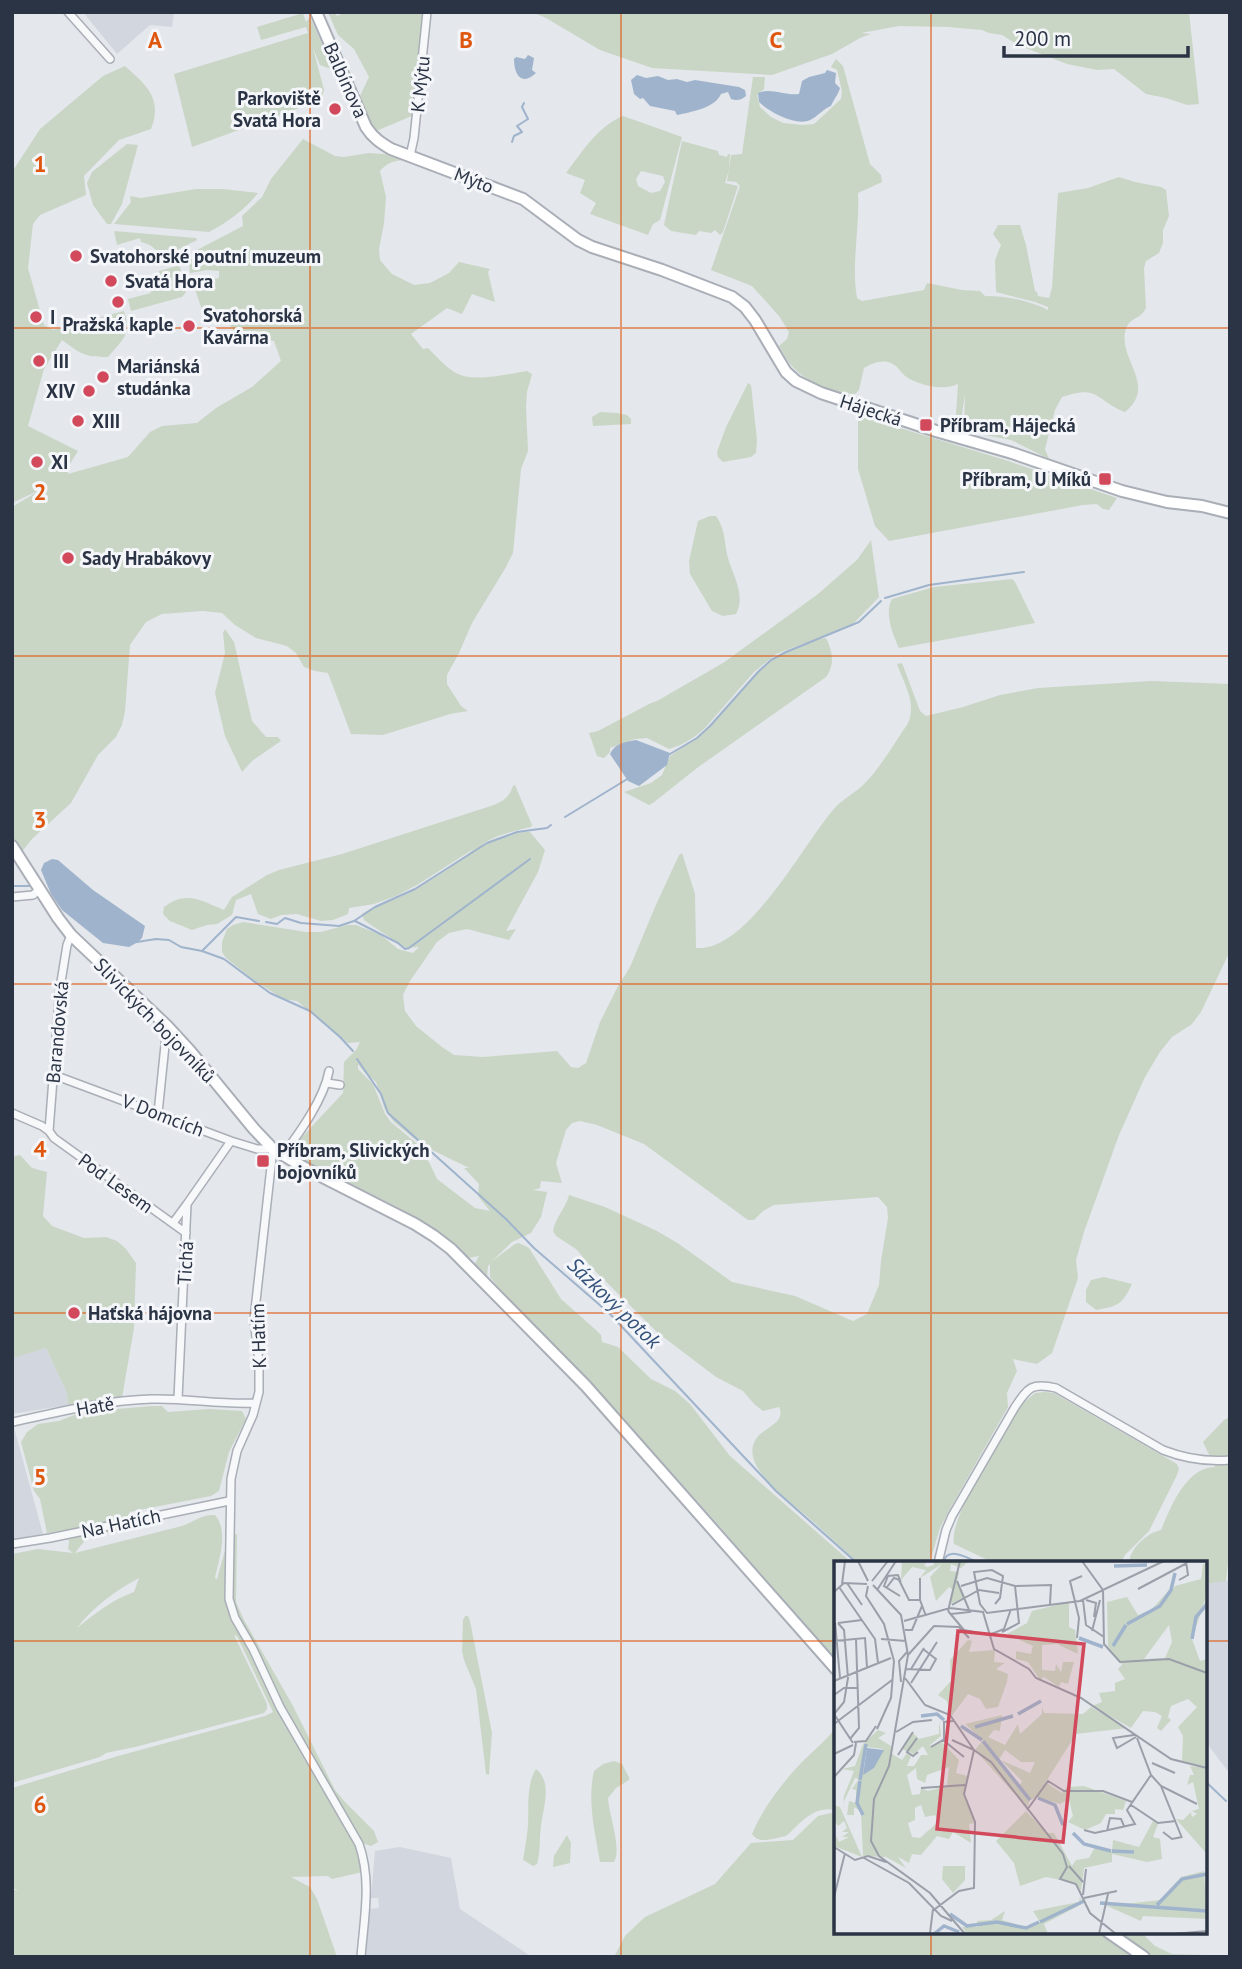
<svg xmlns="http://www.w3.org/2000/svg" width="1242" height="1969" font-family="'PT Sans',sans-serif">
	<rect width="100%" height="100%" fill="#e4e7ec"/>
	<path fill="#d2d6de" d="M83 12H174L172 27 150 25 117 54Z
		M46 1348 67 1393 68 1405 12 1414V1359L16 1356Z
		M12 1420 43 1534 12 1540Z
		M1230 1580V1774L1205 1741V1584Z
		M400 1847 451 1858 460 1909 532 1957H365L370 1909 378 1908 379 1906 378 1898H371L375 1851Z"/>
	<path fill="#c9d6c5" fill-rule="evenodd" d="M328 12H334L337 16 346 12H426L415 97 416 98 414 115 374 132 359 98 369 77 354 49 338 35Z
		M532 12H1189L1199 104 1187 105 1166 98 1146 94 1114 69 1097 70 1067 64 1018 45 1002 35 989 33 982 30 948 27 899 26 861 33 871 34 860 38 832 54 772 75 652 68 600 50 546 18Z
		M303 13 306 22 310 17 334 70 320 65 313 48 324 90 321 100 192 147 174 74 308 33 306 27 261 40 257 27Z
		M836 59 843 66 870 164 881 175 882 182 858 193C860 228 851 263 857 298L862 301 924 290 927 283 962 290 980 291 985 296C1006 296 1028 300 1048 310V307L1035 302 996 292 995 260 1001 245 993 234 998 225H1020L1026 245 1035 291 1037 292 1038 296 1049 298 1052 288 1058 193 1088 188 1119 177 1135 182 1161 187 1166 190 1169 216 1163 230V243L1159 253 1146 261 1144 268 1146 308C1140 321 1128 316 1125 333 1120 361 1157 386 1125 412 1095 400 1099 384 1062 397L1055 410 1045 449 1049 459 1011 440 964 431 965 395 959 431 955 429 958 384C943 391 923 386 908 378 903 375 900 370 896 366 886 358 874 362 864 368L859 390 855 394C834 393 805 382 791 365 786 359 783 352 779 346L787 339 789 332 779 316 752 286 711 270 740 186 736 182 727 181 729 170 725 183 738 186 723 232 720 235 715 230 711 233 699 231 696 235 671 231 664 225 682 141 718 151 719 155 727 157 728 154H730L729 169 731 155 742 154 753 77H765L764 89 757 95 760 107 771 117 783 123 802 125 814 124 841 99 842 91 837 70 831 67Z
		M125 66C146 85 163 98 151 129L119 140 84 176 86 195 40 215 33 224 28 268 44 325 53 330 124 311C132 335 123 339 108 357 84 357 81 354 62 340L44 369 28 426 78 451 68 467V474L128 457 150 432 162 426 197 423 216 408 252 387 281 361 274 341 237 335 226 320 206 322 193 283 219 278V271L207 270 190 273C189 264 189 259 195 251L243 226 242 216 262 197 271 179 303 139 335 156 344 157 369 153 384 154 403 160C393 161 387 163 380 171L386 197 384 223 379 249 380 260 385 266 392 274 414 285 430 283 449 273 459 262 490 269 488 272 495 302 472 294 462 314 447 308 411 334 423 349 428 348C437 357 447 369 458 374 474 382 509 374 527 371L532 374 527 392 526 407 528 451 521 469 513 553 506 567 472 623 459 653 447 675V684L461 706 468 711 450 714 383 735 351 734 328 673 315 671 304 667 296 653 287 646 256 638 235 625 222 613 203 611 162 614 146 622 130 645 125 711 122 725 116 737 98 755 71 803 32 839 20 854 12 845V507L42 489 12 503V172L40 129 103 76Z
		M623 116 682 137 660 220 653 224 648 235 590 214 596 203 580 193 585 180 566 173C582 152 598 126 623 116ZM641 171 663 176 665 182 660 191 651 193 638 186 636 179Z
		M127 144 138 145 122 204 111 224H107L93 205 87 183 92 172Z
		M196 189H223L258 193C246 209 227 223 209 232L114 224 131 202 130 196 141 198Z
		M114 231 196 238 197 240 173 252 159 256C156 247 149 244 141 242L140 238 117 245Z
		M177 266 180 267 186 292 182 297 131 311 128 299 151 293 150 287C158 285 160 279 159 271Z
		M748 383 751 385 757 440 756 453 751 457 723 462 718 457 717 452 726 427Z
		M600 412 617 413 627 415 631 419V424L593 426 592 417Z
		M864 417 1005 460 1117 498 1109 510 1103 509 1097 504 1083 505 889 541 875 526 858 469V420Z
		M710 516H716C725 529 724 539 727 554 731 573 747 594 736 614L723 616 712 611 690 574 689 561 698 521Z
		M871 540 879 597 852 625 776 654 754 672 705 728C694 738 683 745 669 749L647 738 635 739 610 748V752L604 758 597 756 589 733 598 731 651 703 657 701 723 663 818 594 857 560Z
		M1012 579 1015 582 1035 623 899 648C893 635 884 613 892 599L934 587Z
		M225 629 234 642 252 721 266 737H278L281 741 252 761 242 772 225 736 215 693 225 653 223 633Z
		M826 638C833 652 835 665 826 677L697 768 653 803 649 805 624 792 651 783 662 775 670 756 703 733 758 671 772 659 812 640Z
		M902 663 920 711 926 716 963 707 1000 695 1038 688 1151 681 1230 684V951L1201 1012 1192 1024 1172 1037 1160 1052 1145 1077 1119 1135 1084 1232 1076 1260 1078 1278 1052 1353 1037 1364 1013 1359 1017 1371 1007 1393 1008 1407 951 1507 940 1528 931 1558 925 1563H858C842 1549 826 1533 810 1519 792 1503 738 1467 756 1439 763 1428 787 1423 779 1407L763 1411 754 1404 743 1391 716 1377 658 1333 592 1268 576 1249 556 1236 553 1231C555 1218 566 1208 569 1195L605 1207 657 1231 679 1244 732 1282 795 1296 853 1321 867 1314 879 1285 881 1261 888 1218 887 1207 878 1197 774 1205 763 1211 754 1220H748L644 1144 597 1125 580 1121 572 1123 566 1130 556 1163 562 1183 541 1181 540 1188 533 1190 547 1192 541 1217 531 1233 512 1242 492 1261 515 1244 519 1243 529 1248 561 1299 596 1330 601 1335 602 1342 618 1347 651 1379 675 1391 690 1404 730 1456 852 1563H836V1659L809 1632 721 1528 592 1384 507 1298 490 1277V1264L488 1266 487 1278 473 1267 479 1256 468 1258C459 1250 450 1240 440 1233 392 1200 338 1180 288 1152L343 1093 344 1062 356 1050 360 1042 348 1043 297 1001 283 999 251 978 226 958 222 952V942L227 929 233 925 243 922 306 932H321L347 925H356L381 935 398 949 413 953 419 947 406 948 368 923 364 920 362 914C374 905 388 903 402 896 427 883 454 866 475 848L417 885 396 896 374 904 349 908 348 914 333 920 321 921 297 914 281 915 271 919 258 914 251 894 236 900 232 915 217 924 207 925 192 930 170 921 163 914 164 907C187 890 201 901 224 910L232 897 267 875 279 870 342 854 494 805C504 801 509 797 513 786L515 785 532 825 531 827C514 831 495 835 481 845 496 838 512 831 530 832L545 850 538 872 506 931 516 929 509 940 467 929 449 933 437 942 410 981 403 995 405 1011 416 1026 442 1047 454 1055 483 1057 557 1051 571 1067 578 1068 586 1063 600 1022 617 988 630 967 655 907 679 855 682 853 695 894 696 948C747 952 803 845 833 810 842 799 856 793 866 782 880 768 895 742 907 725 918 705 904 684 897 664ZM358 1064 365 1073 376 1082 385 1110 394 1122 422 1145 469 1168H464L479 1184 478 1196 490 1211 475 1208 437 1179 430 1164 416 1143 391 1122 385 1114 373 1084 358 1069Z
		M20 1155 32 1168 47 1172 43 1216 52 1226 84 1238 106 1237 117 1241 126 1249 136 1263 134 1328 122 1398 68 1405 67 1393 46 1348 12 1358V1157Z
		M1104 1277 1132 1284C1122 1305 1118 1306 1096 1310L1086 1302V1290L1091 1280Z
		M1045 1392 1054 1393 1177 1464 1179 1469 1176 1477 1149 1531 1125 1555 1121 1563H994L954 1544C948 1516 1007 1430 1023 1403L1035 1393Z
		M152 1406H162L168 1412 209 1409 242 1411 246 1419 229 1452 219 1491 211 1496 129 1512 145 1526 126 1532 96 1533 86 1539 75 1553C109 1544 144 1536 178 1527 192 1524 200 1514 215 1515 229 1532 219 1558 215 1578L217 1579 229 1536 237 1534 236 1602 244 1620 293 1706 335 1790 345 1802 374 1831 378 1842 371 1846 359 1842 367 1871 332 1879 328 1876 291 1877 310 1887 317 1899 337 1957H12V1889L18 1891 12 1887V1788L118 1756 265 1716 273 1712 237 1636 234 1635 267 1704V1709L264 1713 135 1747 106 1753 100 1757 12 1783V1554L38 1549 73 1553 68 1549 69 1542 66 1530 47 1533 40 1499 34 1491 21 1442 27 1432 38 1424 59 1421 82 1412ZM139 1578 134 1592C110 1601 96 1613 77 1628 93 1607 115 1591 139 1578Z
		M1228 1418 1230 1419V1544L1226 1581 1205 1584V1563H1129C1130 1548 1147 1533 1161 1530 1171 1507 1185 1468 1215 1467L1203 1442 1224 1420Z
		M465 1616H468L470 1621 492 1733 489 1775 486 1774 476 1689 464 1660 462 1651 463 1620Z
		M836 1727V1810C813 1805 801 1823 786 1836 775 1838 759 1845 752 1834 763 1808 782 1783 802 1762 814 1750 826 1741 836 1727Z
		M614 1761 622 1764 629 1777V1780L616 1788 608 1798C609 1815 622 1849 614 1862H600C595 1832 587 1801 594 1771L603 1764Z
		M536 1769C553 1782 543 1808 541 1826 539 1839 541 1851 537 1864L533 1866 523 1860C525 1848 527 1837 528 1825 529 1807 526 1785 536 1769Z
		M836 1812V1932H1141L1155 1946 1172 1954 1209 1955 1212 1957H614L625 1936 645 1917 715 1884 751 1843 793 1840 818 1816Z
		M567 1835 571 1843 570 1863 553 1867 554 1856Z"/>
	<path fill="#9fb4cc" d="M528 55 534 58 532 70 536 73C521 87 514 74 514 59L516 57 525 59Z
		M827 70 836 73 835 83 840 88C838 95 834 99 831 106 823 109 819 115 812 119 798 128 769 112 759 102L758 93C770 87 786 96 799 94L802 81 809 77 825 73Z
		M637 75 646 78 658 76 668 80 677 79 687 82 695 80 739 87 745 90 746 96C741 100 738 101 731 99L728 92 721 94C715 108 691 112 677 115L675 111 650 106 643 98 640 99 634 94 631 80Z
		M636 740 670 753 667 765 639 786 628 781 610 754C615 743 625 742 636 740Z
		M52 859 58 860 93 890 145 926 142 938 138 942 129 947 103 943 62 910 51 894 41 870 44 863Z"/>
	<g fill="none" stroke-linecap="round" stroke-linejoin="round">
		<path stroke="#9fb4cc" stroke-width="2" d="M512 142 514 136 522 132 517 126 528 119 522 107 524 103
			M885 598 929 585 1024 572
			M670 754 697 738 710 726 758 672 771 660 786 652 859 622 881 601
			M565 817 629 778
			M12 886H30
			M355 921 398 943 405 949 409 948 530 859
			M266 922 277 924 285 918 301 923 339 926 354 921 375 907 415 889 487 843 517 832 547 828 551 825
			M137 942 156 939 169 940 181 947 202 951 224 959 270 993 310 1011 340 1037 353 1051
			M202 951 236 917 259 921
			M357 1059 381 1094 388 1113 506 1219 534 1248 609 1313 776 1491 857 1563
			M943 1563C947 1545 968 1558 979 1563
			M1205 1781 1226 1801"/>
		<g stroke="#a9aeb7" stroke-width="10">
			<path id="street" d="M68 12 110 59
				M410 156 414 138 427 12
				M12 897 33 895 40 889
				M54 1075 231 1141 257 1149H273L254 1319 259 1362V1392L253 1415 237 1451 231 1479 229 1599 235 1618 253 1649 280 1707 359 1844C372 1881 364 1918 361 1957
				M327 1083 340 1085
				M12 1113 42 1126 49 1131 54 1138 186 1233
				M158 1113 167 1026
				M49 1131 60 988 67 945 71 935
				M283 1155C300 1132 324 1099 329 1071
				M173 1223 187 1204
				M178 1399 187 1204 231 1141
				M13 1422C58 1412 106 1400 152 1399 187 1398 221 1405 256 1403
				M12 1544 50 1538 229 1501
				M938 1563 946 1530 952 1516 1015 1407C1028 1388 1031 1382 1056 1388L1163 1450C1186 1459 1206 1462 1230 1460"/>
		</g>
		<g stroke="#a9aeb7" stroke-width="14">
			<path id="secondary" d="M316 12 366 127C373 138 381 143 391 149L523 199 578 240 592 247 662 270 732 297 745 307 755 320 786 372 796 381 821 393 936 431 1012 453 1122 491 1167 502 1202 506 1230 513
				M12 846 58 918 71 935 167 1026 190 1051 254 1129 273 1149 305 1168 415 1224 434 1236 451 1249 586 1386 836 1669
				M1108 1932 1144 1957"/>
		</g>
		<use href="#street" stroke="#f7f8fa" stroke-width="7"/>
		<use href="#secondary" stroke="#fff" stroke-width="10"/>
	</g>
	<path fill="none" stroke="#df570f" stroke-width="2" stroke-opacity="0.55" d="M310 12V1957M621 12V1957M931 12V1563M12 328H1230M12 656H1230M12 984H1230M12 1313H1230M12 1641H836M1205 1641H1230M931 1932V1957"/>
	<g fill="#d1495b" stroke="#f4f6f9" stroke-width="2.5">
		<circle cx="335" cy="109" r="7"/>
		<circle cx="76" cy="256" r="7"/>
		<circle cx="111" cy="281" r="7"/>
		<circle cx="118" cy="302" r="7"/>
		<circle cx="36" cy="317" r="7"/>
		<circle cx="189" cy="326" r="7"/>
		<circle cx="39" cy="361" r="7"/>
		<circle cx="103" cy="377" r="7"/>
		<circle cx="89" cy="391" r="7"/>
		<circle cx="78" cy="421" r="7"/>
		<rect x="919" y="418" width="14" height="14" rx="3.5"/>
		<circle cx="37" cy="462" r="7"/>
		<rect x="1098" y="472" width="14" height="14" rx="3.5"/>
		<circle cx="68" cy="558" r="7"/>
		<rect x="256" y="1154" width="14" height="14" rx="3.5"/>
		<circle cx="74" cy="1313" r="7"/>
	</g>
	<g text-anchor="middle" stroke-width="6" stroke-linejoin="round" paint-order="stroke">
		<g font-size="19" fill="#2b3445" stroke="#f4f6f9">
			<text transform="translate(346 80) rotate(66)" y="7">Balbínova</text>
			<text transform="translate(420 84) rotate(-84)" y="7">K Mýtu</text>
			<text transform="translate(474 180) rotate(21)" y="7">Mýto</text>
			<text transform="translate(871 410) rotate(18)" y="7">Hájecká</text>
			<text transform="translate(155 1020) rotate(46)" y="7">Slivických bojovníků</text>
			<text transform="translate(57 1032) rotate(-85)" y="7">Barandovská</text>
			<text transform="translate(163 1115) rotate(21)" y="7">V Domcích</text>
			<text transform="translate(116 1183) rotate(36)" y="7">Pod Lesem</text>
			<text transform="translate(185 1263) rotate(-87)" y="7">Tichá</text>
			<text transform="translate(258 1336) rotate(-92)" y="7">K Hatím</text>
			<text transform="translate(95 1406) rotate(-10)" y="7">Hatě</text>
			<text transform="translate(121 1523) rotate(-12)" y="7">Na Hatích</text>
		</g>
		<g font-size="19" font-weight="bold" fill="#2b3445" stroke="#f4f6f9" text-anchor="start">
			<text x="321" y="105" text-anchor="end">Parkoviště<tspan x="321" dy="22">Svatá Hora</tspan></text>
			<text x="90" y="263">Svatohorské poutní muzeum</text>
			<text x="125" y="288">Svatá Hora</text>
			<text x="203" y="322">Svatohorská<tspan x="203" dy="22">Kavárna</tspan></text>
			<text x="50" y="324">I</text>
			<text x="118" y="331" text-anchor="middle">Pražská kaple</text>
			<text x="53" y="368">III</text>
			<text x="117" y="373">Mariánská<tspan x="117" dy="22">studánka</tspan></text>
			<text x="75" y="398" text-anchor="end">XIV</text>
			<text x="92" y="428">XIII</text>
			<text x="940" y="432">Příbram, Hájecká</text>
			<text x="51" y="469">XI</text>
			<text x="1091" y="486" text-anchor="end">Příbram, U Míků</text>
			<text x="82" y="565">Sady Hrabákovy</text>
			<text x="277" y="1157">Příbram, Slivických<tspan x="277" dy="22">bojovníků</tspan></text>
			<text x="88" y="1320">Haťská hájovna</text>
		</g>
		<g font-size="21" font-style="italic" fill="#34527a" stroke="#f4f6f9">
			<text transform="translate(614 1303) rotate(44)" y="7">Sázkový potok</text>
		</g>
	</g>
	<g transform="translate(834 1561)">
		<rect width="373" height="373" fill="#e4e7ec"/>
		<path d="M68 0H94L90 4 93 6 100 4 99 0H135L127 7 117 3 116 10 125 11 123 21 132 37 115 44 119 29 115 26 102 40 96 16 108 3 86 17 92 9 78 6 67 19ZM369 3H373V33L358 78 366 100 373 98V206L348 201 349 175 344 166 363 146 354 138 337 145 334 156 337 159 327 170 323 167 328 155 321 151 309 150 297 167 258 145 268 141 265 132 281 130V122L291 118 284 108 288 104 274 85 273 41 293 36 304 54 317 49 338 26 326 46 341 25 367 18ZM335 64 338 81 331 97 310 98ZM235 41V66L241 69 244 93 223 83 208 84V109L221 110 222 103 227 111 229 101H240L234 123 227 121 225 126 210 116 206 119 194 101 182 98V90L197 93 199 85 173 73 193 62 198 50ZM134 79 138 80 135 91 161 89 160 101 171 102 162 108 174 113 173 121 164 146 152 148 146 138 134 133 117 156 113 140 104 134 117 120 116 99ZM208 146 210 152 249 153 257 146 293 167 242 173 210 224 213 222 228 232 233 226 250 225 292 240 289 249 281 248V253H272L267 262 251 269 234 261 239 255 235 238 226 243 204 236 196 239 193 247 141 189 149 179 131 163 168 154 166 170 160 169 154 176 171 184 184 163 186 173 208 153ZM171 189 187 201H201L196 212 167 199 188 220 185 226 164 200ZM105 158 107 175 95 185 108 181 125 199 122 212 134 215 131 234 141 262 135 263 137 282 119 271 115 278 103 275 87 294 78 293 75 302 64 296 72 307 52 296 29 295 27 250 20 246V254H13L15 240 22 242V229L18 228 25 218 21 217 9 242 10 252 9 244 10 235 20 210 8 208 21 205 29 183 44 169 52 172 44 177 57 185 58 193 68 199 73 192 77 195 73 205H80L87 194H94L89 185 80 193 68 188 79 172 85 178 105 173ZM33 186 49 188 39 208 28 207ZM115 206 113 225 94 230 87 227 86 233 78 234 73 214 82 207 83 218 91 222 93 214ZM87 244 91 256 101 254 105 260 86 277 78 276 74 262 81 259V247ZM356 205 373 207V301L372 292 342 258 349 259 357 251 358 256 363 253 358 250 365 248 359 221 353 224 356 214H360ZM0 244 6 246 28 296 0 285 2 275 5 281 15 276H8L15 271H8L13 267 10 260 4 265 0 259ZM192 250 213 272H220L238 305 242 299 255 297 261 286 278 290 279 279 305 286 319 260 324 263 319 276 326 278 328 298 313 301 278 293V301L250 307 247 330 242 322 212 316 186 325 180 302 162 280ZM109 305H131V319L119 332 108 318ZM370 310 373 358 309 355 307 360 273 345 326 339 347 316ZM246 336 248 343 210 363 214 373H133L128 366H144L143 360 157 359 171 350 168 359 193 367 206 361 199 350 245 341Z" fill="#c9d6c5" fill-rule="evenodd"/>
		<path d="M33 187 50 189 40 207 29 214Z" fill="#9fb4cc"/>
		<path fill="none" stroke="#9fb4cc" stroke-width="3.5" d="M280 5 313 4M293 63 326 45 337 29 341 12M245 77 269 86M358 78 362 56 373 43M279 85 292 64M184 153 207 140M87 155 103 153 110 159M127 165 148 179M141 166 179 155M149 180 196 239M26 219 32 183M26 220 23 242 29 254M204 237 221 244 229 264M239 272 250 283 277 290M278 290 300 291M266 342 373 350M323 344 348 318 373 313M116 353 133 365 163 361 192 367 205 361M206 361 250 340M100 373 110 365 125 371"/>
		<path fill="none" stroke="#9a9fa9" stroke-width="2" d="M24 0 34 20M248 0 269 29 330 0M86 17V39L92 55M65 19 75 39H86M345 19 354 14 352 0M38 20 54 0M13 22 28 44M8 23 11 0M39 24 67 54 74 94 55 205 40 238 37 280 45 295 96 332 131 373M34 25 32 35 50 63 60 100M127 25 153 17 181 25 217 24 216 43M5 26 41 78 44 102M53 26 60 17 66 19 64 14 54 15 50 25 66 35M304 28 353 2M43 29 62 0M0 31 10 22 33 23M249 39 252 64 270 76M252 39 262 42 260 56M161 43 166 37 169 15 158 9 140 11 146 43 153 52 246 40 269 29 270 83 286 101 335 98 373 112M118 44 145 29 165 32M114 50 130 69 155 74 170 68 177 48M114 50 126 0M117 53 136 51 123 20M70 60 116 47 149 51 160 88 195 108 202 117 247 137 337 198 373 207M1 61 6 117M4 62 10 69 14 117 10 141 0 153 19 182M4 62 28 59M71 69H78L88 45M258 70 266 39M168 71 185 62 181 25M243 77 245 57 236 20 248 15M47 78 72 80M0 80 31 77 33 106M74 94 100 65 125 66 135 77M72 108 96 109 102 98 89 88M77 108 90 87M71 117 91 144 116 154 140 189 157 201 229 293 233 306 226 318 242 323 256 352 282 373M0 120 57 97M67 121 65 100 73 91M77 122 103 81M0 134 10 127H24M0 163 58 119M43 168 57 137 60 100M62 171 79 161 98 159M300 174 279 177 283 187 302 176M83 177 73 191 79 195 84 191M303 177 317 214 327 225 363 243M16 178 25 167 22 78M110 179V161L119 160M20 181 32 180 42 165M97 186 109 179 130 196M0 193 19 184M64 194 79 171M318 202 341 212M0 216 20 194 22 182M327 225 348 277M87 227 131 224M297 244 324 262 342 260M193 249 214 220 230 230H269L298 241M250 269 261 272 301 263 293 249 317 214M273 270 276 257 287 258 290 265M329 271 338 278 348 276M0 286 21 299 34 295 52 301M30 297 75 322 107 355 118 360M235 305 249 321M249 334 252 308M0 336 11 292M250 337 283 330M101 348 125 330 140 327 141 261 130 233 140 189 118 179M96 372 99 348M265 373 274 333M339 373 373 370"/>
		<path fill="#d1495b" fill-opacity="0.15" stroke="#d1495b" stroke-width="3.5" d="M124 70 250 83 229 281 103 268Z"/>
		<rect width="373" height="373" fill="none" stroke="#2b3445" stroke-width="3.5"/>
	</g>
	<g font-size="23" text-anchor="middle" font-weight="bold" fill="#df570f" stroke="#f4f6f9" stroke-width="6" stroke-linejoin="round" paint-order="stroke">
		<text x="155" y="48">A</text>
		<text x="466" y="48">B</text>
		<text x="776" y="48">C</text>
		<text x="40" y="172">1</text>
		<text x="40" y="500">2</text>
		<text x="40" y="828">3</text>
		<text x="40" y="1157">4</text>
		<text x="40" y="1485">5</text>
		<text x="40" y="1813">6</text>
	</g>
	<rect width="1242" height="1969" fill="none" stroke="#2b3445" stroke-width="28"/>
	<path d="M1004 46v10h184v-10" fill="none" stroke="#2b3445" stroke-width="3.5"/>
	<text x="1014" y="46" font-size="21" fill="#2b3445" stroke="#f4f6f9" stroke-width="5" paint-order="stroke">200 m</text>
</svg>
